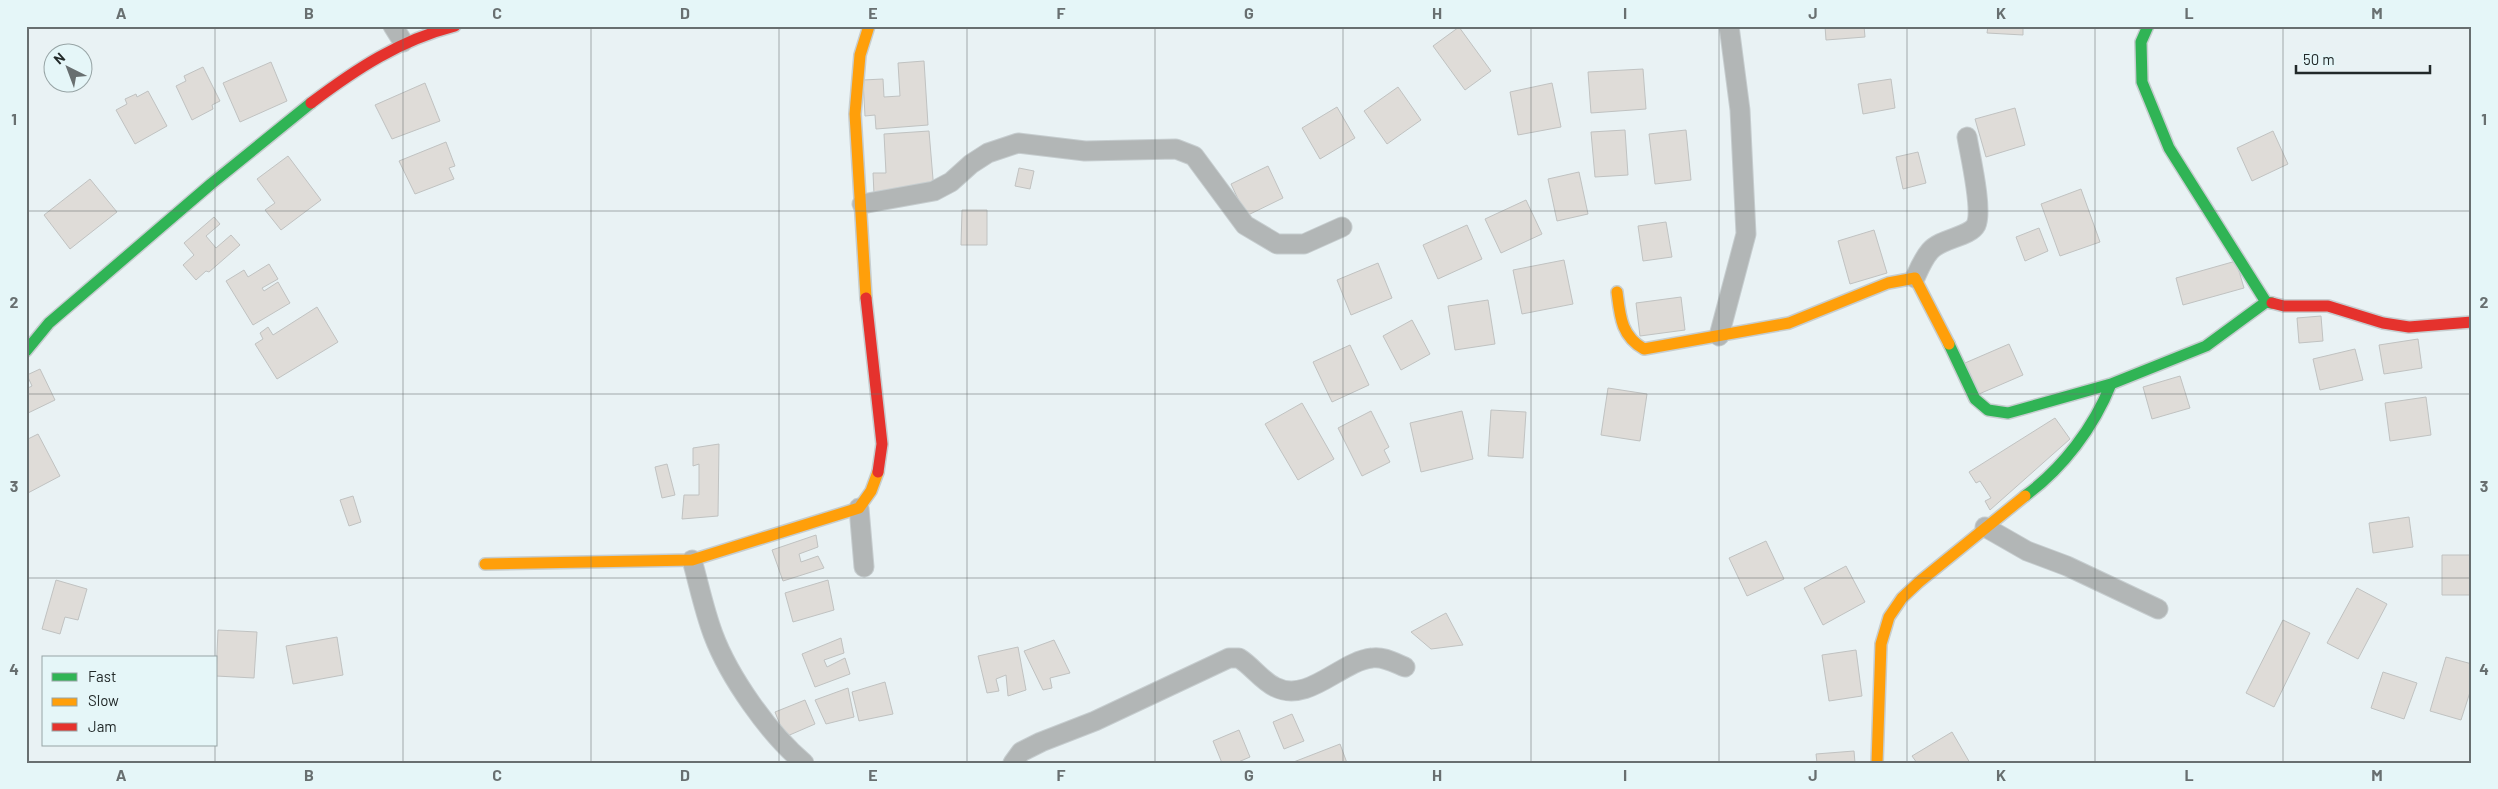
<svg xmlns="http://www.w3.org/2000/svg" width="2498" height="789" font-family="Barlow,sans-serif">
	<rect width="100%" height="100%" fill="#e9f2f4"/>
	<path fill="#dfdcd8" stroke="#c0c2c1" d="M1825 26H1864L1865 37 1826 40Z
		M1988 26H2023V35L1987 33Z
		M2081 26H2109L2108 28Z
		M1459 27 1491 71 1465 90 1433 46Z
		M924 61 928 125 876 129 875 115 865 116 863 80 883 79 884 97 900 96 898 63Z
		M271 62 287 101 240 122 223 83Z
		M203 67 220 101 212 105 213 109 192 120 176 86 186 81 184 76Z
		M1643 69 1646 109 1591 113 1588 72Z
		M1891 79 1895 108 1863 114 1858 84Z
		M425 83 440 121 392 139 375 105Z
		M1552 83 1561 127 1518 135 1510 92Z
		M1398 87 1421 120 1387 144 1364 111Z
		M148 91 167 126 135 144 116 110 127 104 125 99 136 94 137 97Z
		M1337 107 1355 138 1320 159 1302 128Z
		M2015 108 2025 145 1986 157 1975 119Z
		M1625 130 1628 175 1595 177 1591 132Z
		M1686 130 1691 180 1655 184 1649 134Z
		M929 131 934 191 874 194 873 173H886L884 134Z
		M2273 131 2288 164 2252 181 2237 148Z
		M446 142 455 166 449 168 454 179 415 194 399 161Z
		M1918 152 1926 183 1903 189 1896 157Z
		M288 156 321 200 281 230 265 210 275 203 257 179Z
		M1268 166 1283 198 1246 216 1231 184Z
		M1019 168 1034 171 1030 189 1015 186Z
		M1579 172 1588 214 1557 221 1548 179Z
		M90 179 117 212 70 249 44 215Z
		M2081 189 2100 242 2060 256 2041 204Z
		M1526 200 1542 234 1501 253 1485 219Z
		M962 210H987V245H961Z
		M214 217 220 224 206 236 216 248 231 235 240 245 209 272 206 271 196 280 183 265 194 255 184 243Z
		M1666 222 1672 257 1643 261 1638 226Z
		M1467 225 1482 259 1438 279 1423 245Z
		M2039 228 2048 251 2025 261 2016 237Z
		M1874 230 1887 273 1850 284 1838 241Z
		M1564 260 1573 304 1522 314 1513 270Z
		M2236 261 2244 288 2183 305 2176 278Z
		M1378 263 1392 298 1351 315 1337 280Z
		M269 264 278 279 262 288 264 291 278 282 290 303 253 325 226 281 244 270 248 277Z
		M1681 297 1685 330 1640 336 1636 303Z
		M1488 300 1495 344 1455 350 1448 306Z
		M317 307 338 342 277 379 255 344 263 339 260 333 268 327 273 335Z
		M2321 316 2323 341 2299 343 2297 318Z
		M1412 320 1430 354 1401 370 1383 336Z
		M2418 339 2422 368 2384 374 2379 345Z
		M2009 344 2023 375 1979 394 1965 363Z
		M1350 345 1369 385 1332 402 1313 362Z
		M2355 349 2363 380 2320 390 2313 359Z
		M40 369 55 400 26 414V389L32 386 27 375Z
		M2180 376 2190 408 2152 419 2143 387Z
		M1608 388 1647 394 1640 441 1601 435Z
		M2426 397 2431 435 2390 441 2385 403Z
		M1302 403 1334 459 1298 480 1265 424Z
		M1491 410 1526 412 1523 458 1488 456Z
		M1371 411 1389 447 1384 450 1390 462 1362 476 1338 428Z
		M1462 411 1473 459 1421 472 1410 423Z
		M2055 418 2070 439 1990 510 1985 501 1991 498 1980 481 1976 483 1969 472Z
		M38 434 60 476 26 494V440Z
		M719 444 718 516 682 519 684 495H699V464L693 466V448Z
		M667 464 675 495 662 498 655 467Z
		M353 496 361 522 349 526 340 500Z
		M2409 517 2413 547 2373 553 2369 523Z
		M816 535 818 547 799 554 801 562 818 556 824 568 783 581 772 550Z
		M1766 541 1784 579 1747 596 1729 558Z
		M2442 555H2472V595H2442Z
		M1846 566 1865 602 1823 625 1804 588Z
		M56 580 87 589 78 620 65 617 60 634 42 629Z
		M828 580 834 610 793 622 785 593Z
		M2357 588 2387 604 2358 659 2327 643Z
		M1446 613 1463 645 1431 649 1411 632Z
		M2283 620 2310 633 2274 707 2246 693Z
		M218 630 257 632 254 678 216 676Z
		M337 637 343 675 293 684 286 646Z
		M841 638 844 653 824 660 827 667 845 658 850 674 815 687 802 654Z
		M1054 640 1070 673 1050 678 1052 688 1043 690 1024 651Z
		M1018 647 1026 690 1008 696 1006 675 996 679 999 691 987 693 978 656Z
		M1856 650 1862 696 1829 701 1822 655Z
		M2446 657 2472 664V686L2461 720 2430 711Z
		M2383 672 2417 683 2404 719 2371 708Z
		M885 682 893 714 859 721 852 692Z
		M848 688 854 717 826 724 815 700Z
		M805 700 815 724 785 737 775 712Z
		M1292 714 1304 741 1284 749 1273 722Z
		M1239 730 1250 757 1236 763H1222L1213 741Z
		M1952 732 1970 763H1917L1912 756Z
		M1340 744 1347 763H1291Z
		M1854 751 1855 763H1817L1816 754Z"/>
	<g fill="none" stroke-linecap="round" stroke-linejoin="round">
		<g stroke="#c6cdcf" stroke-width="21">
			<path id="street" d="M393 26 403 42
				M862 204 934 191 951 182 971 164 988 153 1018 143 1085 151 1176 149 1194 156 1245 225 1277 244H1304L1342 227
				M1915 278C1919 269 1923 259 1930 251 1941 238 1970 237 1976 225 1983 210 1970 155 1967 137
				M1719 336 1746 234 1740 110 1729 26
				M859 508 864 567
				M1985 527 2027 551 2067 566 2158 609
				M692 560C699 585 704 610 713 634 729 677 769 734 804 763
				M1013 763 1021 752 1041 742 1095 721 1229 658H1239C1252 666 1262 681 1275 687 1308 704 1341 661 1372 658 1383 656 1395 663 1405 667"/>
		</g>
		<g stroke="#c6cdcf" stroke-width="14">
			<path id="fast" d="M2148 26 2141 42 2142 82 2169 148 2266 302 2272 303
				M1949 344 1975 399 1988 410 2008 413 2111 384
				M26 351 49 323 211 184 311 103
				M2025 496C2063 468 2094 427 2111 384L2206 346 2266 302"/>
		</g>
		<g stroke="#c6cdcf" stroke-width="14">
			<path id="slow" d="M1617 292C1620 316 1621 336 1644 349L1789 323 1888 283 1915 278 1949 344
				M866 298 855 114 860 55 869 26
				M485 564 692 560 859 508 871 491 878 472
				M1877 763 1881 644 1889 617 1902 598 1919 582 2025 496"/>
		</g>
		<g stroke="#c6cdcf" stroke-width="14">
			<path id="jam" d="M311 103C356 69 400 40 455 26
				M866 298 882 444 878 472
				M2272 303 2284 306H2328L2383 323 2409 327 2472 322"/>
		</g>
		<use href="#street" stroke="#b2b6b6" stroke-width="19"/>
		<use href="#fast" stroke="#30b455" stroke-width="11"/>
		<use href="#slow" stroke="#ff9f0a" stroke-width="11"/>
		<use href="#jam" stroke="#e5322d" stroke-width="11"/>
	</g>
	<path fill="none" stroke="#686f70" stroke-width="1" stroke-opacity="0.55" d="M215 26V658M403 26V763M591 26V763M779 26V763M967 26V763M1155 26V763M1343 26V763M1531 26V763M1719 26V763M1907 26V763M2095 26V763M2283 26V763M26 211H2472M26 394H2472M26 578H2472M215 745V763"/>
	<rect width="2498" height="789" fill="none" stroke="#e5f6f8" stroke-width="55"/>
	<rect x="42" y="656" width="175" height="90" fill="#e5f6f8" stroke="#97a4a5"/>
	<rect x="52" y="673" width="25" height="8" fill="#30b455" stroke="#97a4a5"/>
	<text x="88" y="682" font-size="15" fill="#222929">Fast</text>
	<rect x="52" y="698" width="25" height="8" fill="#ff9f0a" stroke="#97a4a5"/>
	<text x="88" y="706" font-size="15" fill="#222929">Slow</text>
	<rect x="52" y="723" width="25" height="8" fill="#e5322d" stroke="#97a4a5"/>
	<text x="88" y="732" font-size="15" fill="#222929">Jam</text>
	<g transform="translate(68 68) rotate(318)"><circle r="24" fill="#e5f6f8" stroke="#97a4a5"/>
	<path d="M0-4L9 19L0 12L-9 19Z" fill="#686f70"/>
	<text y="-8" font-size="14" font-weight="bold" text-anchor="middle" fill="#222929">N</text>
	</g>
	<path d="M2296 65v8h134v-8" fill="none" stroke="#222929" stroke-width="2.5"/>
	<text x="2303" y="65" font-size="15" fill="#222929" stroke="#e5f6f8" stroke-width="4" paint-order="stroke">50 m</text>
	<rect x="28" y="28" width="2442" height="734" fill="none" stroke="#686f70" stroke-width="2"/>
	<g font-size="16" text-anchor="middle" font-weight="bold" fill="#686f70">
		<text x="121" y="19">A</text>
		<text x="309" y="19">B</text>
		<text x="497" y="19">C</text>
		<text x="685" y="19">D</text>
		<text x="873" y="19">E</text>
		<text x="1061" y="19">F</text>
		<text x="1249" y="19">G</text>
		<text x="1437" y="19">H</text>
		<text x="1625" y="19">I</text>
		<text x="1813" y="19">J</text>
		<text x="2001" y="19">K</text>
		<text x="2189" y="19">L</text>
		<text x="2377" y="19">M</text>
		<text x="14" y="125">1</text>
		<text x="2484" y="125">1</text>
		<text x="14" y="308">2</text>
		<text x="2484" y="308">2</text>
		<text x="14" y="492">3</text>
		<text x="2484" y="492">3</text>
		<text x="14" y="675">4</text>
		<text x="2484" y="675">4</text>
		<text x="121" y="781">A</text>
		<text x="309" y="781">B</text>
		<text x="497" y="781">C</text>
		<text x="685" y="781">D</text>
		<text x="873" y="781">E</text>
		<text x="1061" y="781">F</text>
		<text x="1249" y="781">G</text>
		<text x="1437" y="781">H</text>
		<text x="1625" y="781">I</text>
		<text x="1813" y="781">J</text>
		<text x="2001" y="781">K</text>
		<text x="2189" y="781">L</text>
		<text x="2377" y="781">M</text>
	</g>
</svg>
